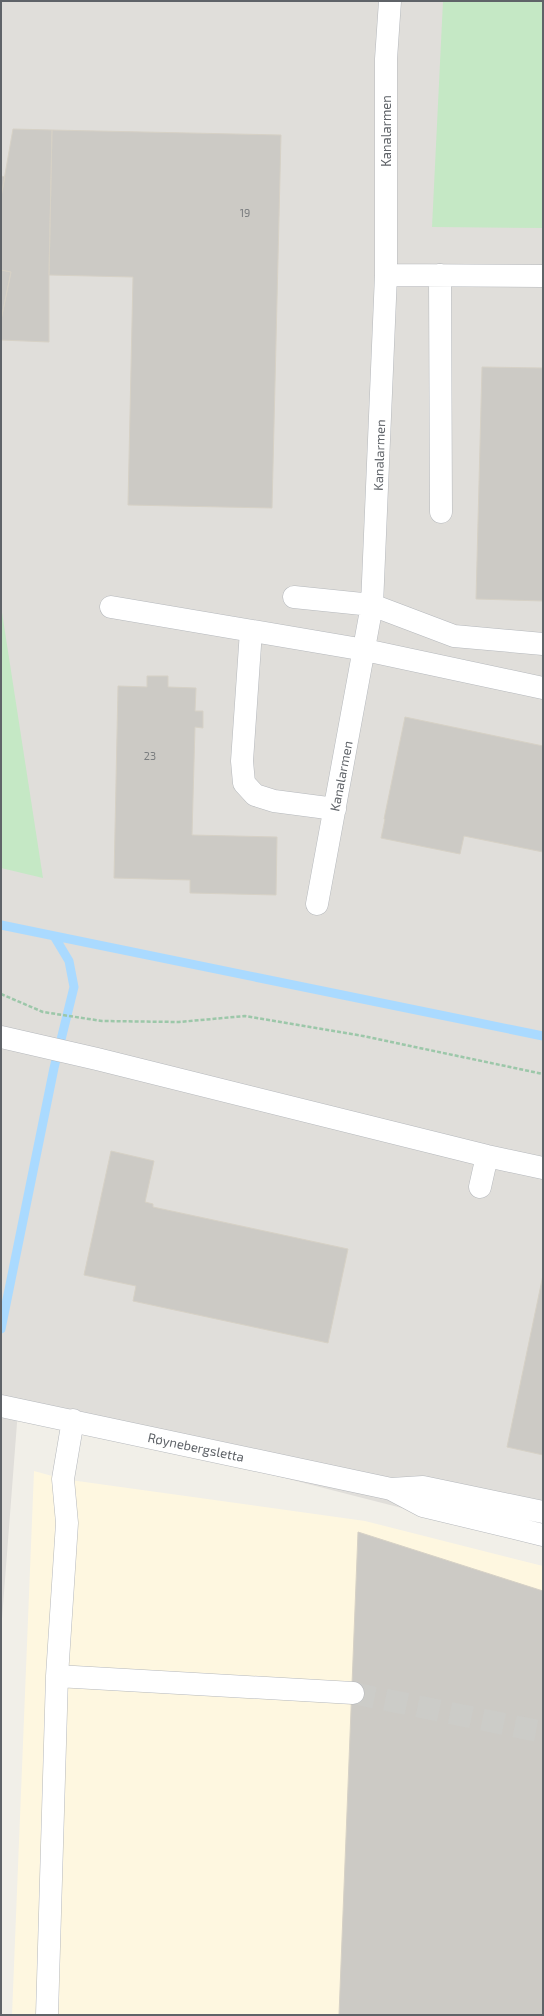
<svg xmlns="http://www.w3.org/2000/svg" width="544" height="2016" font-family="'Exo 2',sans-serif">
	<rect width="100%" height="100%" fill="#f1efe8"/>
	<path fill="#fef7e0" d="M34 1471 63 1479 365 1521 543 1566V2015H12Z"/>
	<path fill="#e0deda" d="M1 1H543V1544L18 1410 1 1632Z"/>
	<path fill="#c5e8c5" d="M443 1H543V228L432 227Z
		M1 606 43 878 1 868Z"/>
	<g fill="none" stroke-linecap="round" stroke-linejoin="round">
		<path stroke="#aadaff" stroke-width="9" d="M1 925 543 1036
			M1 1329 54 1068 74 987 69 961 54 936"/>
	</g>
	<path fill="#cccac5" stroke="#d6d1c6" d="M13 129 52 130 49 275V342L1 340V320L11 272 1 270V197Z
		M52 130 281 135 272 508 128 505 133 277 49 275Z
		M1 176 5 177 1 197Z
		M1 270 11 272 1 320Z
		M482 367 543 368V601L476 599Z
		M147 676H168V687L196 688 195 711H203V728L195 727 192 835 277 837 276 895 190 893V880L114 878 118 686 147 687Z
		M405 717 543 746V852L464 836 460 854 381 838 385 819H384Z
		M111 1151 154 1161 145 1202 153 1204V1207L348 1249 328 1343 133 1301 136 1286 84 1275Z
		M543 1275V1455L507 1447Z
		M358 1532 543 1591V2015H339Z"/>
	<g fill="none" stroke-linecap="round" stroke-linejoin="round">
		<path stroke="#ccccc8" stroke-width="22" stroke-dasharray="22 11" stroke-linecap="butt" d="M353 1693 543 1732"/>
		<g stroke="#b5b8bc" stroke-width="23">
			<path id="minor" d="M386 275 543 276
				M440 275 441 512
				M294 597 372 605 454 636 543 644
				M111 607 365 650 543 688
				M251 631 242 761 244 783 255 795 274 801 335 809
				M317 904 372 605 386 275V59L390 1
				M1 1037 97 1059 487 1156 543 1168
				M480 1187 487 1156
				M1 1406 391 1489 423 1506 543 1535
				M391 1489 423 1487 543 1512
				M57 1676 353 1693
				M47 2015 57 1676 67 1523 63 1479 73 1420"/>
		</g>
		<path stroke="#9cc7a9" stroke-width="2.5" stroke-dasharray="4 2" stroke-linecap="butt" d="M1 994 43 1012 102 1021 179 1022 245 1016 363 1036 543 1074"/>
		<use href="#minor" stroke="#fff" stroke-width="22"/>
	</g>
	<g text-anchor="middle" stroke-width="3.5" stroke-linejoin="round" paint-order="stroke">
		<g font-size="11" fill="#7a7d7f">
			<text x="245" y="217">19</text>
			<text x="150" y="760">23</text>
		</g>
		<g font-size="13" fill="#5f6368" stroke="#fff">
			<text transform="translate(386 131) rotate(-90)" y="5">Kanalarmen</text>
			<text transform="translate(379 455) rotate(-88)" y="5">Kanalarmen</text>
			<text transform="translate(341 776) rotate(-79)" y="5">Kanalarmen</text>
			<text transform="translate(196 1447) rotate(12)" y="5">Røynebergsletta</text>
		</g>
	</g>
	<rect width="544" height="2016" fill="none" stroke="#5f6368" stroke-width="4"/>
</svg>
